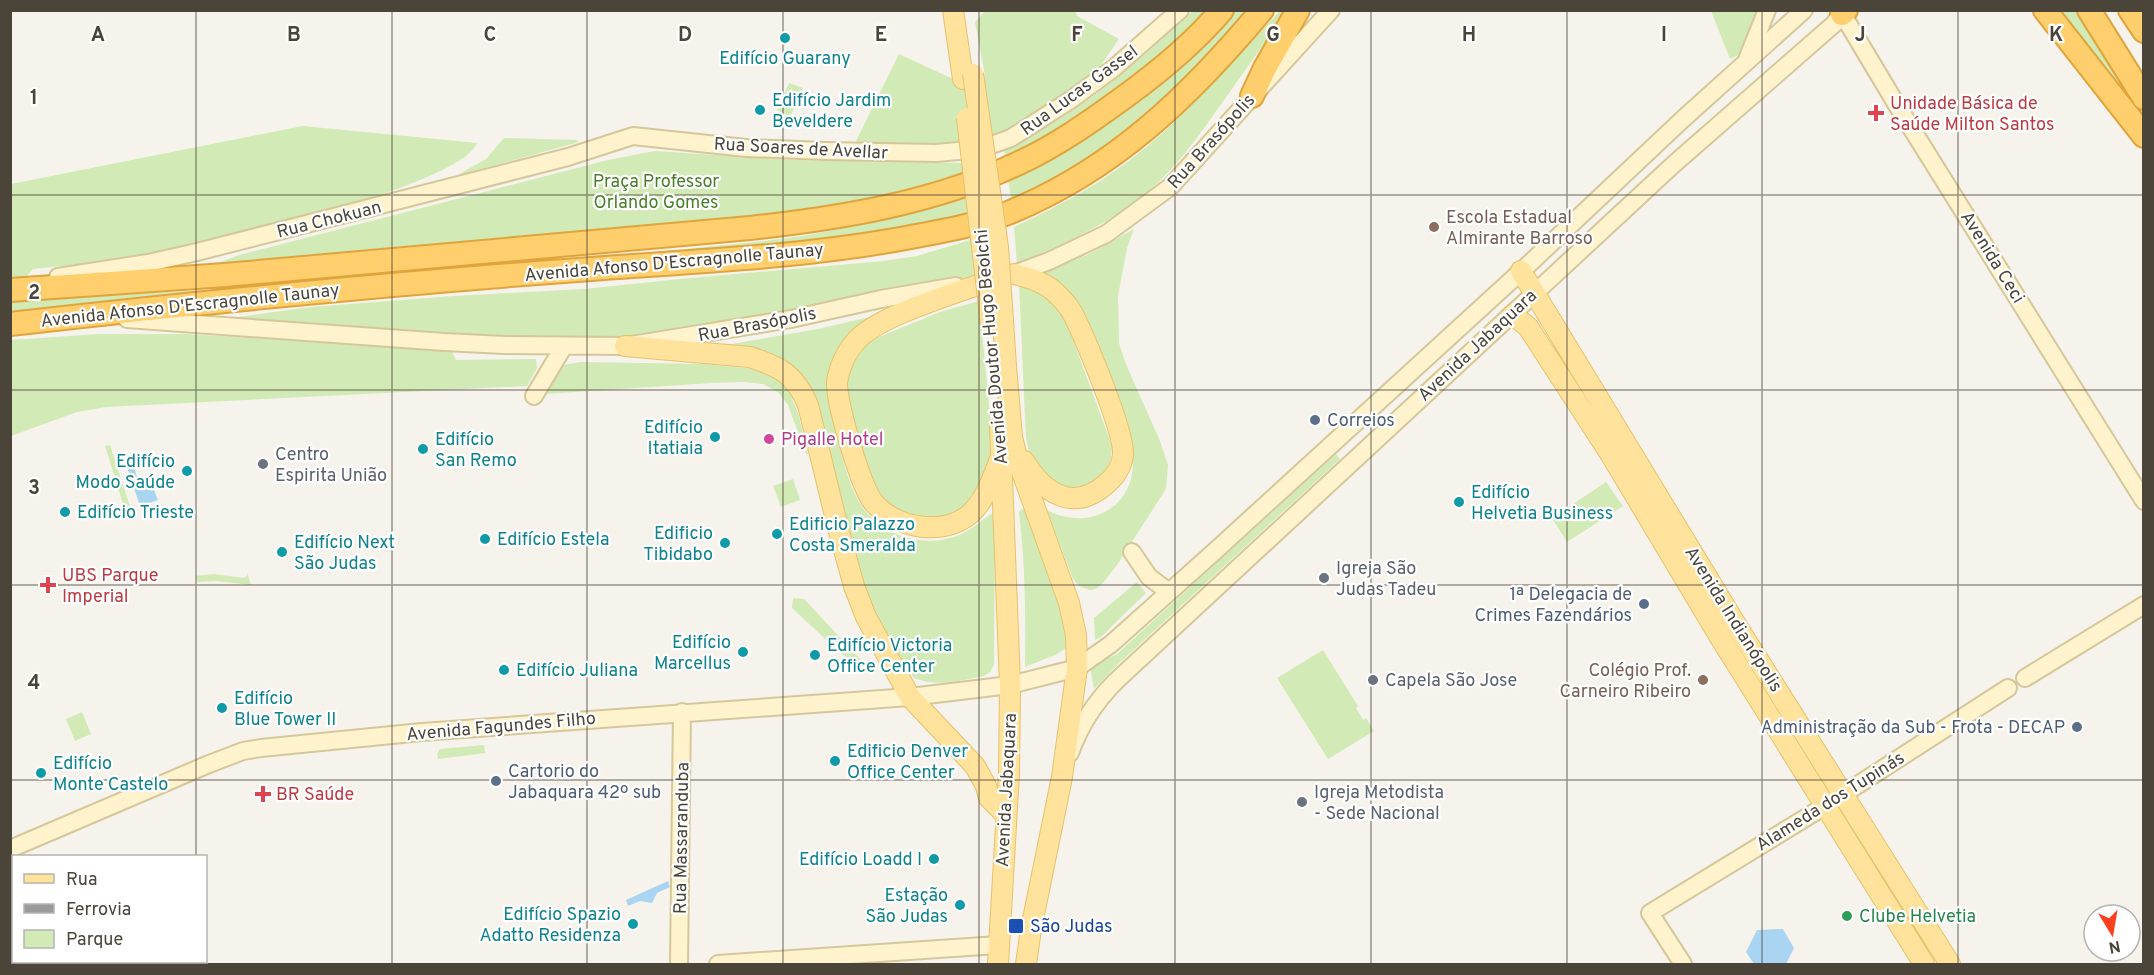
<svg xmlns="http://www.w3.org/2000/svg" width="2154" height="975" font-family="Overpass,sans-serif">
	<rect width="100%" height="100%" fill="#f6f3ec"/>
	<path fill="#d2eab5" d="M985 11H1075L1077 16 1119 39 1092 78 1003 137 970 146 853 147 899 54 955 80 985 75 975 22Z
		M1193 11H1208C1149 70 1081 123 1005 158L1004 148C1075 119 1136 63 1193 11Z
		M1235 11H1253L1119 144 1012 204 1008 179 1213 35Z
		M1280 11H1285L1286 13C1265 43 1243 73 1222 103 1199 135 1176 169 1145 194 1107 225 1061 245 1017 264L1014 227C1053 209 1091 189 1126 163 1184 120 1230 63 1280 11Z
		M1711 11H1763L1745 52 1730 59Z
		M2051 11H2080L2143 110V129Z
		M789 83 803 88 790 117 777 110Z
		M303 126 477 143C460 185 231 237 181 248 132 259 82 264 33 269L23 280H11V184Z
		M504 138 577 140 579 142 456 176 486 159Z
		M655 151 791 160 966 163 968 172 917 189 890 195 763 220 212 265 239 255 608 160Z
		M971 194 976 220 925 232 120 305 11 311V301L205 290 428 268 618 256 764 241 803 236 880 221Z
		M1134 229 1127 248 1118 296 1119 343 1125 362 1160 441 1168 465 1166 489 1117 565 1103 583 1096 589 1090 590 1079 586 1073 579 1047 510C1066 520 1089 522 1108 510 1126 500 1134 479 1133 459 1130 427 1109 398 1094 371 1076 339 1058 306 1040 274L1089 254Z
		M977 238 980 274 911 290 643 338 539 343 236 319 238 317 311 307 453 296 584 289 680 279 884 261 917 256Z
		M1019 283C1040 287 1056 304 1066 321L1112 446 1111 458 1105 479 1062 494 1031 458 1026 439Z
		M979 301 992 436V465L962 517 903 520 870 488 845 387 849 368 860 351 874 339 940 312Z
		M904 309 871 324 831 398C838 430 841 466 856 496 873 532 919 550 957 536 972 530 982 520 995 511L994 665 990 672 984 676C963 680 932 688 913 677L870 609 805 383 726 345 818 329Z
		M99 334H185L451 350 456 360 536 359 537 368 527 386 106 407 77 412 11 436V340Z
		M580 362 703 364 756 369 771 376 787 387 798 413 808 454H806L788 405 778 392 763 384 744 382 712 383 545 394 558 366Z
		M110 445 134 519 128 520 105 446Z
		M1336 454 1340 459 1117 665 1094 689 1090 667 1117 654Z
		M793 479 800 500 781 507 773 486Z
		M1606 482 1623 506 1567 542 1552 518Z
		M1023 508 1026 512 1062 613 1071 645 1055 655 1025 667C1026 615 1025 563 1019 512Z
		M247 573 251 585 217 581 198 582 195 576 214 574 244 578 247 576Z
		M1137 582 1146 593 1101 637 1095 640 1094 618Z
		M793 598 804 599 862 661 860 667 838 651 792 608Z
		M1323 650 1358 706 1356 708 1363 720 1366 718 1374 731 1328 759 1277 678Z
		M82 712 91 734 75 741 66 719Z
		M484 745 485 753 438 759 437 754 440 749Z"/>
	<path fill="#a9d4f2" d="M132 462 141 488 152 485 158 500 140 506 126 464Z
		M668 881 670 887 657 893 652 903 640 901 628 906 626 900Z
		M1783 929 1794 948 1786 964H1754L1746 952 1757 930Z"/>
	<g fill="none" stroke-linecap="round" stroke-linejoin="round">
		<g stroke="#d6c79b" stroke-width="20">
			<path id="secondary" d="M1840 10 1895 102 2144 501
				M1748 57 1767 10
				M1011 275 1049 261 1106 234 1170 187 1331 10
				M58 277 148 263 197 252 568 157 633 136 746 148 825 151 936 153 980 149 1011 138 1072 99 1114 68 1180 10
				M127 319 444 342 504 345 625 346 791 319 881 299 956 286
				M534 396 564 346
				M1132 552 1149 577 1169 592
				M2025 678 2144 605
				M1070 753C1080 725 1095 702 1116 681L1674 164 1834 24 1844 10
				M10 849 209 764 243 751 261 748 422 732 910 697 1010 685 1077 668 1111 644 1214 552 1528 265 1683 119 1804 10
				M679 964 682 712
				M718 964 998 945
				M1683 964 1650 913 1825 806 2008 688"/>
		</g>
		<g stroke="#e6c16a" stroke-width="22">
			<path id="primary" d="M953 10 963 79
				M1521 271 1735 623 1950 964
				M1014 274C1031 278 1047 283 1059 296 1065 302 1071 309 1075 318 1086 341 1125 433 1123 455 1122 467 1114 478 1105 485 1072 513 1043 492 1024 461
				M992 280C957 293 879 315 856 341 846 352 839 368 837 382 836 402 861 489 874 503 896 528 943 537 970 514 985 501 993 477 1000 459
				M1513 315 1528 327 1611 455 1718 634 1924 964
				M625 346 750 357C780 367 795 374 808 405L838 528 854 586 866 617 910 697 975 766 986 786 989 798 1006 815
				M1006 366 1012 437 1017 458 1069 603 1076 635 1077 668 1062 777 1031 929 1026 964
				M998 964 1009 773 1010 685 1000 426"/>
		</g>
		<g stroke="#e0a43c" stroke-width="26">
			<path id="highway" d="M2045 10 2144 136
				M2089 10 2144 98
				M2130 10 2144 31
				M1842 14 1846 10
				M1252 96 1265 68 1298 10
				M10 290 225 275 750 228C842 218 934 203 1019 163 1056 146 1090 122 1123 98 1159 72 1193 44 1222 10
				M10 324C204 302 397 283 591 269 698 261 806 257 911 237 943 231 977 225 1008 213 1114 170 1190 96 1262 10"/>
		</g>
		<use href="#secondary" stroke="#fff3cd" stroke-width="16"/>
		<use href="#primary" stroke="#ffe39c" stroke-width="20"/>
		<use href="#highway" stroke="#ffcf6e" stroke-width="22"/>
		<g stroke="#9a9a9a" stroke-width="6">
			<path id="rail" d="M976 71 1004 258 1010 366"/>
		</g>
		<use href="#rail" stroke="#fff" stroke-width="4" stroke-dasharray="11" stroke-linecap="butt"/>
		<g stroke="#e6c16a" stroke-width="22" stroke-linecap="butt">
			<path id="primary-bridge" d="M973 74 998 247 1006 366
				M967 118 991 324"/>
		</g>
		<use href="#primary-bridge" stroke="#ffe39c" stroke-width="20"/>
	</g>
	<path fill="none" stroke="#4b4439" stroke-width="1.5" stroke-opacity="0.55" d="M196 10V856M392 10V964M587 10V964M783 10V964M979 10V964M1175 10V964M1371 10V964M1567 10V964M1762 10V964M1958 10V964M10 195H2144M10 390H2144M10 585H2144M10 780H2144M196 962V964"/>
	<g fill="#0f9aa8" stroke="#fff" stroke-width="2">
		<circle cx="785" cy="38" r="6"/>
		<circle cx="760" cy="110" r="6"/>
		<circle cx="715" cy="437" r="6"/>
		<circle cx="423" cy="449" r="6"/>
		<circle cx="187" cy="471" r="6"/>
		<circle cx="1459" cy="502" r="6"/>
		<circle cx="65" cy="512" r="6"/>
		<circle cx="777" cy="534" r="6"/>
		<circle cx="485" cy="539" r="6"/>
		<circle cx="725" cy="543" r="6"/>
		<circle cx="282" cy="552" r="6"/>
		<circle cx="743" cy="652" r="6"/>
		<circle cx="815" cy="655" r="6"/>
		<circle cx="504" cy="670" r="6"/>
		<circle cx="222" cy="708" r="6"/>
		<circle cx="835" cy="761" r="6"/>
		<circle cx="41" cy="773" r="6"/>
		<circle cx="934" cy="859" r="6"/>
		<circle cx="960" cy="905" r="6"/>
		<circle cx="633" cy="924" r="6"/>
	</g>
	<g fill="#e0444e" stroke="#fff" stroke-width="2">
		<path d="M1873 104h6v6h6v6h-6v6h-6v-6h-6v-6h6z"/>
		<path d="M45 576h6v6h6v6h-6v6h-6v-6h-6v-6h6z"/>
		<path d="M260 785h6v6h6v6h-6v6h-6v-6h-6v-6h6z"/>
	</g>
	<g fill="#8d6e63" stroke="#fff" stroke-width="2">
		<circle cx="1434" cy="227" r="6"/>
		<circle cx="1703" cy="680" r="6"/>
	</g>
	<g fill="#5c6f8a" stroke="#fff" stroke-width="2">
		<circle cx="1315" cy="420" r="6"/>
		<circle cx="1644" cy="604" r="6"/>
		<circle cx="2077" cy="727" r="6"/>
		<circle cx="496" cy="781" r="6"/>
	</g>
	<circle fill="#d1479c" stroke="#fff" stroke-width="2" cx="769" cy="439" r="6"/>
	<g fill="#6b7280" stroke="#fff" stroke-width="2">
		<circle cx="263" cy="464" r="6"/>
		<circle cx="1324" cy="578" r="6"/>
		<circle cx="1373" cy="680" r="6"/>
		<circle cx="1302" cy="802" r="6"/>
	</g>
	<circle fill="#2e9e5b" stroke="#fff" stroke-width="2" cx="1847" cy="916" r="6"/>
	<rect fill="#1a4fb4" stroke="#fff" stroke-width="2" x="1008" y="918" width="16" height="16" rx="3"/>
	<g text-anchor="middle" stroke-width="4.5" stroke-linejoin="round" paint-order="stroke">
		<g font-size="18" fill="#0d838f" stroke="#fff" text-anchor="start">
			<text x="785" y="64" text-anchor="middle">Edifício Guarany</text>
			<text x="772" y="106">Edifício Jardim<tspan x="772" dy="21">Beveldere</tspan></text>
			<text x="703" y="433" text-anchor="end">Edifício<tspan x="703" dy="21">Itatiaia</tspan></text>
			<text x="435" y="445">Edifício<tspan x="435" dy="21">San Remo</tspan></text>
			<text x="175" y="467" text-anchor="end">Edifício<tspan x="175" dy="21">Modo Saúde</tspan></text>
			<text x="1471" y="498">Edifício<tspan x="1471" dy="21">Helvetia Business</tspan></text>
			<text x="77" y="518">Edifício Trieste</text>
			<text x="789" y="530">Edificio Palazzo<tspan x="789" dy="21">Costa Smeralda</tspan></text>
			<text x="713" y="539" text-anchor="end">Edificio<tspan x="713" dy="21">Tibidabo</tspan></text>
			<text x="497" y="545">Edifício Estela</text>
			<text x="294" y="548">Edifício Next<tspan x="294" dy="21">São Judas</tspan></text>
			<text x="731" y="648" text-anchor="end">Edifício<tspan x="731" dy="21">Marcellus</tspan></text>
			<text x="827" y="651">Edifício Victoria<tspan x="827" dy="21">Office Center</tspan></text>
			<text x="516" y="676">Edifício Juliana</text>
			<text x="234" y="704">Edifício<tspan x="234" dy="21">Blue Tower II</tspan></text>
			<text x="847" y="757">Edificio Denver<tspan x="847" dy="21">Office Center</tspan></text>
			<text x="53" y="769">Edifício<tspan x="53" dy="21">Monte Castelo</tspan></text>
			<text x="922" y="865" text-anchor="end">Edifício Loadd I</text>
			<text x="948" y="901" text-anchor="end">Estação<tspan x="948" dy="21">São Judas</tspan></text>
			<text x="621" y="920" text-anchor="end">Edifício Spazio<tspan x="621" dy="21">Adatto Residenza</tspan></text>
		</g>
		<g font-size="18" fill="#4b4439" stroke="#fff">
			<text transform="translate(1079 90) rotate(-36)" y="6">Rua Lucas Gassel</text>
			<text transform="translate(1211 141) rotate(-48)" y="6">Rua Brasópolis</text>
			<text transform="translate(801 148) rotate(3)" y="6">Rua Soares de Avellar</text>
			<text transform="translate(329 219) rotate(-14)" y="6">Rua Chokuan</text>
			<text transform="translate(1993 257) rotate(58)" y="6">Avenida Ceci</text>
			<text transform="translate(674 262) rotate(-5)" y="6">Avenida Afonso D'Escragnolle Taunay</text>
			<text transform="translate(190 305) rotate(-6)" y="6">Avenida Afonso D'Escragnolle Taunay</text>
			<text transform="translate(757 324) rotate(-11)" y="6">Rua Brasópolis</text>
			<text transform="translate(1477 345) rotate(-43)" y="6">Avenida Jabaquara</text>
			<text transform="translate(991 347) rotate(-95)" y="6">Avenida Doutor Hugo Beolchi</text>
			<text transform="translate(1734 619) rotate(58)" y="6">Avenida Indianópolis</text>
			<text transform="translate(501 726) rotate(-5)" y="6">Avenida Fagundes Filho</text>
			<text transform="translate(1006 790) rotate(-87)" y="6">Avenida Jabaquara</text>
			<text transform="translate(1830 801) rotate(-32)" y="6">Alameda dos Tupinás</text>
			<text transform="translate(681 838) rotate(-89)" y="6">Rua Massaranduba</text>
		</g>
		<g font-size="18" fill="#be3a42" stroke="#fff" text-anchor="start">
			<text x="1890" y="109">Unidade Básica de<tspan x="1890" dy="21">Saúde Milton Santos</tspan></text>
			<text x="62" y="581">UBS Parque<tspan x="62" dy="21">Imperial</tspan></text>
			<text x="276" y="800">BR Saúde</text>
		</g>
		<g font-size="18" fill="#4a7f2a" stroke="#fff">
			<text x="656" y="187">Praça Professor<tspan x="656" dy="21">Orlando Gomes</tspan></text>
		</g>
		<g font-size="18" fill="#785e54" stroke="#fff" text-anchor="start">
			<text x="1446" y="223">Escola Estadual<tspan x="1446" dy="21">Almirante Barroso</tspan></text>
			<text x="1691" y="676" text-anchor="end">Colégio Prof.<tspan x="1691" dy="21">Carneiro Ribeiro</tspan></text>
		</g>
		<g font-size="18" fill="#4e5e75" stroke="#fff" text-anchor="start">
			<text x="1327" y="426">Correios</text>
			<text x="1632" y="600" text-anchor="end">1ª Delegacia de<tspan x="1632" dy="21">Crimes Fazendários</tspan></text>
			<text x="2065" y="733" text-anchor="end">Administração da Sub - Frota - DECAP</text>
			<text x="508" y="777">Cartorio do<tspan x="508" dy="21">Jabaquara 42º sub</tspan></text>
		</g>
		<g font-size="18" fill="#b23c85" stroke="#fff" text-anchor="start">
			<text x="781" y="445">Pigalle Hotel</text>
		</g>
		<g font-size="18" fill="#5b616d" stroke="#fff" text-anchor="start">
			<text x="275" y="460">Centro<tspan x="275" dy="21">Espirita União</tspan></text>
			<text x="1336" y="574">Igreja São<tspan x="1336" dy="21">Judas Tadeu</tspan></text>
			<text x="1385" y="686">Capela São Jose</text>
			<text x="1314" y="798">Igreja Metodista<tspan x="1314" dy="21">- Sede Nacional</tspan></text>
		</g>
		<g font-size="18" fill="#27864d" stroke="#fff" text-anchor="start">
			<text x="1859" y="922">Clube Helvetia</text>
		</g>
		<g font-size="18" fill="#164399" stroke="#fff" text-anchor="start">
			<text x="1030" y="932">São Judas</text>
		</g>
	</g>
	<g font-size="20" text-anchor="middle" font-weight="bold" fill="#4b4439" stroke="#fff" stroke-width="4.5" stroke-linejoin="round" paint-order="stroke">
		<text x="98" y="41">A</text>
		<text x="294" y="41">B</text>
		<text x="490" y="41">C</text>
		<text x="685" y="41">D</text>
		<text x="881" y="41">E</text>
		<text x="1077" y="41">F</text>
		<text x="1273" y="41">G</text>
		<text x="1469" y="41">H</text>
		<text x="1664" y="41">I</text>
		<text x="1860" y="41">J</text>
		<text x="2056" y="41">K</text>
		<text x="34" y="104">1</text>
		<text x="34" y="299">2</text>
		<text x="34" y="494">3</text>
		<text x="34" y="689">4</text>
	</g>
	<rect width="2154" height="975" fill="none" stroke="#4b4439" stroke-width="24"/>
	<rect x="12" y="855" width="195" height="108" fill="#ffffff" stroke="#b7b4b0" stroke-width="1.5"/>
	<rect x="24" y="874" width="30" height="9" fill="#ffe39c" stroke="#b7b4b0" stroke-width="1.5"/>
	<text x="66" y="885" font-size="18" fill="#4b4439">Rua</text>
	<rect x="24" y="904" width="30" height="9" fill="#9a9a9a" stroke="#b7b4b0" stroke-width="1.5"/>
	<text x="66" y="915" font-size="18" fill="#4b4439">Ferrovia</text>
	<rect x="24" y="930" width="30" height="18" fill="#d2eab5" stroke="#b7b4b0" stroke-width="1.5"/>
	<text x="66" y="945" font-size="18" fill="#4b4439">Parque</text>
	<g transform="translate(2112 933) rotate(169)"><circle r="28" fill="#ffffff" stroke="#b7b4b0" stroke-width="1.5"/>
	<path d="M0-4.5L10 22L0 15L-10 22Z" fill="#fc3f1d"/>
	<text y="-9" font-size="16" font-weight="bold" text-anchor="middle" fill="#4b4439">N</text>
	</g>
</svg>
